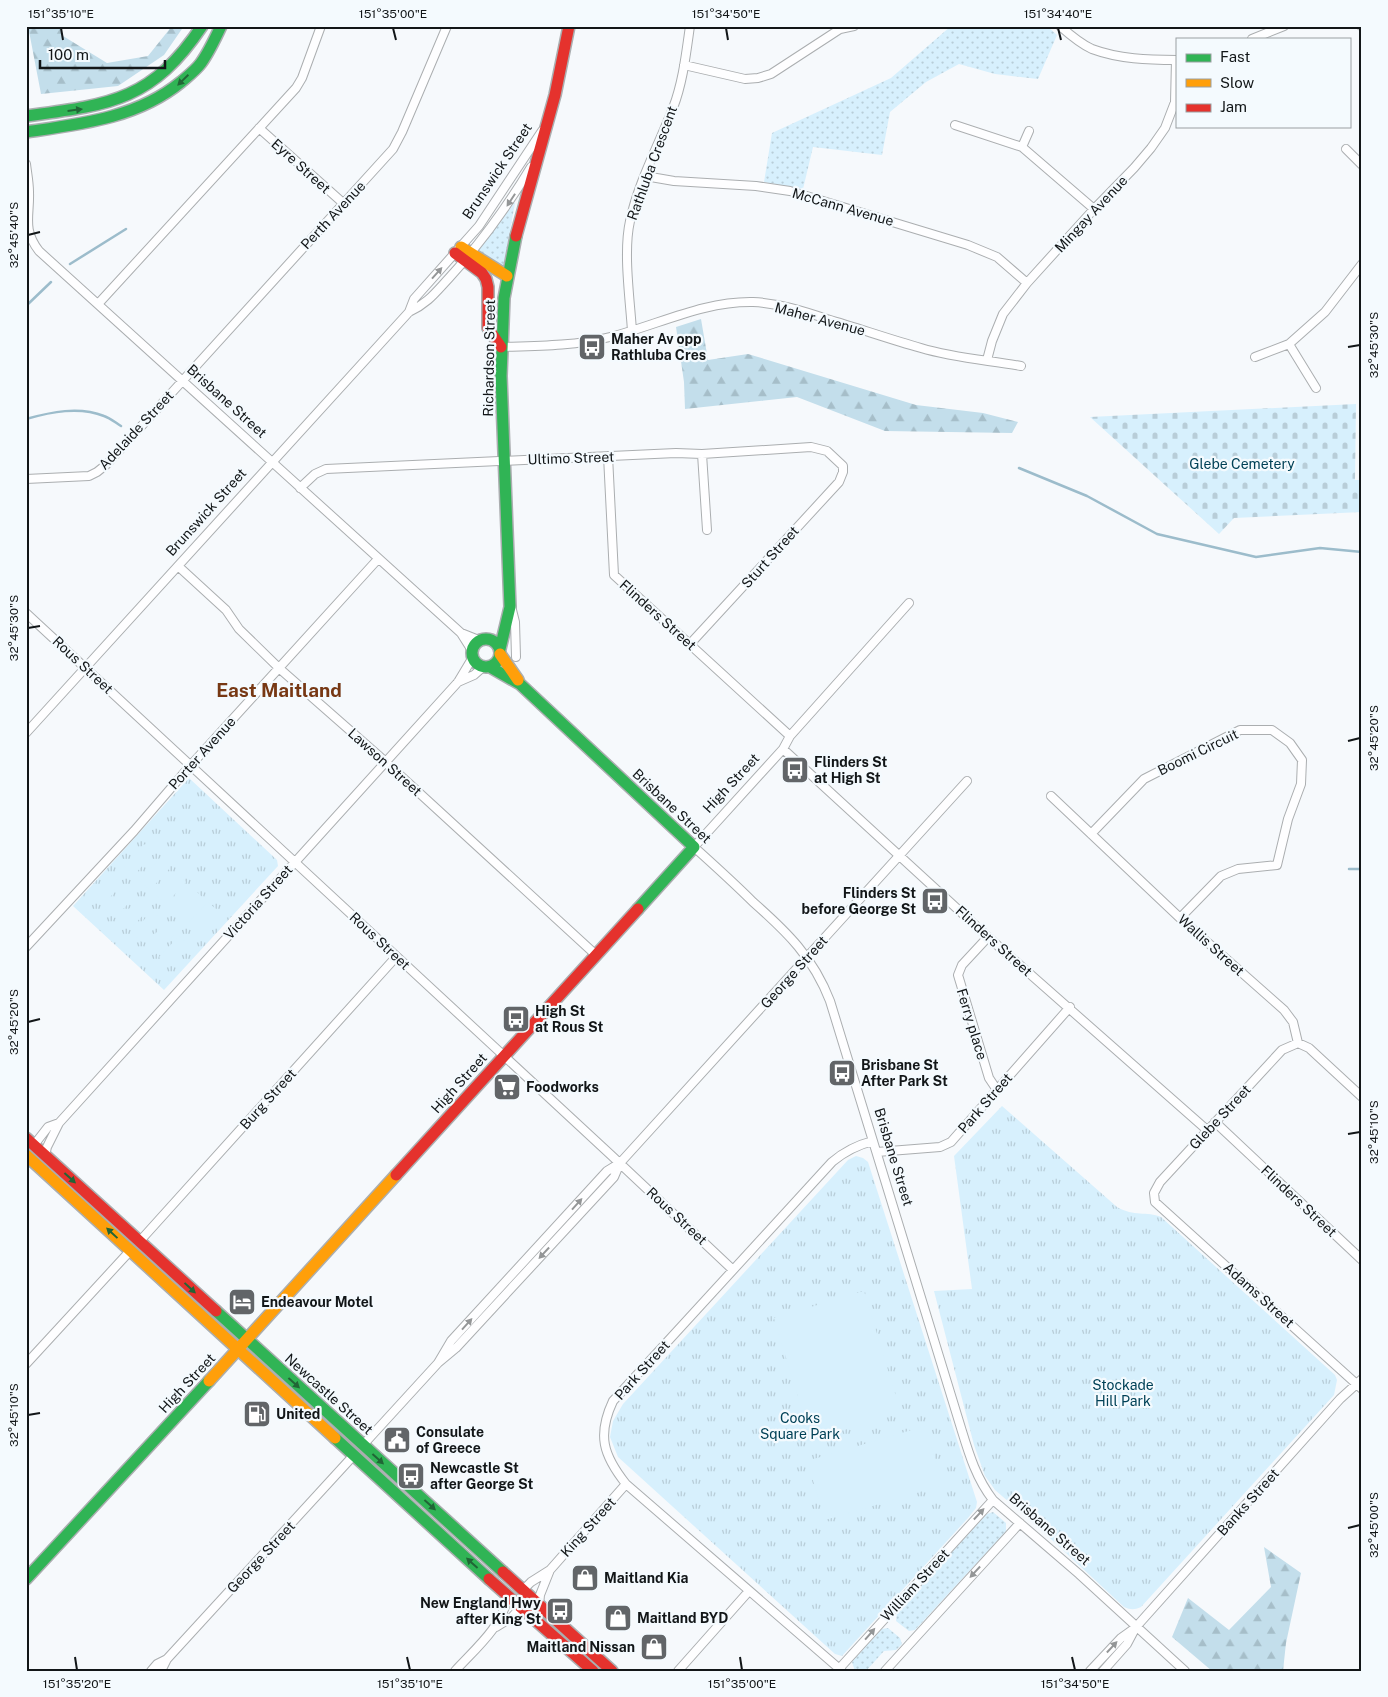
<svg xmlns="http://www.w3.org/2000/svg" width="1388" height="1697" font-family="'Public Sans',sans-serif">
	<defs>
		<pattern id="grass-dots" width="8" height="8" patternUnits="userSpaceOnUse" patternTransform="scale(1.25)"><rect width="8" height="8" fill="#d7f0fd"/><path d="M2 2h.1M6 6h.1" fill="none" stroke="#b8cdd8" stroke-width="1.8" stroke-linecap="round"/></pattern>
		<pattern id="forest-firs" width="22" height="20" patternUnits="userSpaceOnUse" patternTransform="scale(1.25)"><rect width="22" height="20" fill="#c3deeb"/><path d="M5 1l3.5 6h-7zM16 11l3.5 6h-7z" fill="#a6bec9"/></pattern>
		<pattern id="cemetery-stones" width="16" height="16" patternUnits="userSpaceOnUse" patternTransform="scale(1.25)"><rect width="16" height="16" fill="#d7f0fd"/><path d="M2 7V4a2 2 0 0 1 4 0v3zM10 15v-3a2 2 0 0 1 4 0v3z" fill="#b8cdd8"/></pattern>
		<pattern id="park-tufts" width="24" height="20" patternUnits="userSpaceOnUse" patternTransform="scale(1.25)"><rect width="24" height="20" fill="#d7f0fd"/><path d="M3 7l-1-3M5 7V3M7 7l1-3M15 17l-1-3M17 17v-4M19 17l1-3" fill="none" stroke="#b8cdd8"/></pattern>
	</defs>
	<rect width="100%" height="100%" fill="#f6f9fc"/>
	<path fill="url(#grass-dots)" d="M951 26H1047L1057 35 1038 79 995 74 959 64 926 82 890 112 882 155 813 147 803 189 764 182 772 133 891 78Z
		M515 202V203L503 269 477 252Z
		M993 1512 1006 1523V1531L915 1630 909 1631 896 1621 897 1612 987 1514Z
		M888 1628 900 1638 902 1644 896 1650 884 1651 866 1671H855L852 1662 882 1629Z"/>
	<path fill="url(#forest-firs)" d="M28 26H60L63 36 107 63 148 56 172 26H184L164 55 118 86 41 94Z
		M701 319 708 360 748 354 916 405 983 413 1018 422 1012 433 885 431 797 397 685 409 684 382 676 327Z
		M1264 1547 1301 1573 1286 1643 1283 1671H1212L1172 1637 1188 1598 1229 1630 1271 1587Z"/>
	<path fill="url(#cemetery-stones)" d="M1356 404 1355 480H1362V512L1234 518 1219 534 1090 417Z"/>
	<path fill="url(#park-tufts)" d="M189 778 277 860 278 866 164 990 73 906Z
		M1002 1106 1117 1207C1134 1217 1147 1211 1161 1217L1335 1375 1337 1380 1334 1395 1141 1607C1134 1610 1131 1610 1124 1607L1037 1526 995 1490 985 1476 974 1445 934 1291 972 1289 954 1156Z
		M856 1156 863 1158 868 1162 977 1502 976 1508 968 1518 842 1656 835 1654 618 1457 610 1437 613 1421 623 1404 848 1160Z"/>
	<path fill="#d7f0fd" d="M144 844 154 853 134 875 124 866Z
		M160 858 170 868 150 890 140 881Z
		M176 873 186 882 166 904 156 895Z
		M112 875 122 884 102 906 92 897Z
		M125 887 135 896 115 918 105 909Z
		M192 887 202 897 182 919 172 909Z
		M138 899 149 909 129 930 118 921Z
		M208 902 218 911 198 933 187 924Z
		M152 911 162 920 142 942 132 933Z
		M165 923 176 933 155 955 145 945Z
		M179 936 189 945 169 967 159 957Z
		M864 1291 901 1413 811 1440 774 1318Z
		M925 1426 943 1485 825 1520 807 1461Z"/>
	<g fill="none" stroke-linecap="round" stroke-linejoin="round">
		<path stroke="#9cbccb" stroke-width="2.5" d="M70 264 126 229
			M26 306 51 282
			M26 419C51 412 79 406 104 416 110 418 116 423 121 426
			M1019 468 1087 496 1157 534 1256 557 1320 548 1362 552
			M1349 869H1362"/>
		<g stroke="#abaeb0" stroke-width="10">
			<path id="street" d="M1060 26C1069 34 1081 44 1092 49 1119 59 1148 60 1177 60
				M1361 26H1362
				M1252 39 1284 26
				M684 65 745 79 758 78 771 74 840 29 854 26
				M955 125 1022 147 1094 209
				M259 128 343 203
				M1022 147 1029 131
				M1346 149 1362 165
				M26 164C27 173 29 182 29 192 30 216 22 229 39 251L461 633 473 652
				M645 176 674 181 756 186 790 191 968 245 997 257 1027 283
				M98 304 296 88 302 78 321 26
				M409 312 414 299 479 226 542 131
				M632 331C630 299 623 252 630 221 638 183 659 144 673 108 683 82 686 54 690 26
				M1289 344 1316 388
				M501 347C538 346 575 346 610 337 658 325 703 301 753 302 778 303 803 311 827 319 858 328 889 339 921 348 954 358 987 360 1021 366
				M1255 357 1289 344 1325 312 1362 264
				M987 360 992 341 1003 314 1027 283 1094 209 1134 168 1151 148 1165 128 1175 102 1176 60
				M702 454 707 530
				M608 456 614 575 790 736
				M26 479 89 476 97 472 107 464 393 149 402 132 447 26
				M300 488 315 474 326 469 676 453 702 454 811 447 827 451 843 466V472L839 482 690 644
				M178 566 226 610 239 629 280 669 379 756 596 955
				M909 603 790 736 783 749 694 847C714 865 734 883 753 902 787 932 813 957 830 1001L961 1428C969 1454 976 1478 993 1500L1079 1574 1185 1671
				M511 606 515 622 516 657
				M26 613 612 1156 733 1270
				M461 633 481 641
				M458 682 474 675 483 667
				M26 733 409 312C428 303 435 293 449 278 481 243 507 207 531 167
				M783 749 988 937 1207 1130
				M1051 796 1180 918 1284 1010 1293 1022 1298 1043
				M1091 834 1144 779 1240 730H1272L1290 743 1302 760 1301 784 1288 819 1277 865 1238 869 1221 876 1180 918
				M988 937 962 965 958 975 989 1078 997 1090
				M26 947 134 831 190 766 378 559
				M1298 1043 1282 1050 1160 1182 1154 1193 1155 1202 1362 1389
				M1298 1043 1309 1048 1362 1097
				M1215 1122 1362 1260
				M34 1145 48 1127 59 1123
				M877 1152 940 1147 951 1142 1070 1007
				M45 1156 47 1147 59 1123 458 682 473 657
				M139 1242 396 957
				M438 1363 451 1341 607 1171 620 1163 967 781
				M26 1364 130 1251
				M363 1445 438 1363 456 1348 614 1177 620 1163
				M523 1590 531 1582 550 1570 626 1484
				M539 1605 540 1595 550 1570
				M496 1627 512 1617 521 1607
				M151 1671 157 1664 167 1659 354 1455
				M161 1671 167 1659
				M455 1671C476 1648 502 1627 508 1596
				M678 1671 749 1591
				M837 1671 993 1500
				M842 1671 626 1484C603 1455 597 1435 613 1401L832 1162C845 1151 857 1145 873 1141
				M885 1671 1020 1523
				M1090 1671 1121 1638 1135 1628
				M1103 1671 1127 1644 1136 1627 1340 1399 1362 1379"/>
		</g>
		<g stroke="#abaeb0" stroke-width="14">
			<path id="fast" d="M26 116C109 105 152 101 202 26
				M26 132C81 124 137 118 181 82 188 76 196 70 201 63 209 52 215 39 221 26
				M472 653a14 14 0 1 1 28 0a14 14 0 1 1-28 0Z
				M500 649 510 607 501 376 504 298 516 236
				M490 667 520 684 694 847 638 909
				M216 1311 503 1572
				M335 1438 489 1579
				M26 1579 209 1381"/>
		</g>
		<g stroke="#abaeb0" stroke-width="14">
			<path id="slow" d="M461 247 507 276
				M500 654 518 680
				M26 1155 335 1438
				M209 1381 396 1175"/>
		</g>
		<g stroke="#abaeb0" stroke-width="14">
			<path id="jam" d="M516 236 555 95 569 26
				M455 253 482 273 486 279 488 287V328L501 347
				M26 1138 216 1311
				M396 1175 638 909
				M503 1572 612 1671
				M489 1579 593 1671"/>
		</g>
		<use href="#street" stroke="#fefeff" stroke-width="8"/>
		<use href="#fast" stroke="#30b455" stroke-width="11"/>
		<use href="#slow" stroke="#ff9f0a" stroke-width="11"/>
		<use href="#jam" stroke="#e5322d" stroke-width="11"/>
	</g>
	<defs><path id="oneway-solid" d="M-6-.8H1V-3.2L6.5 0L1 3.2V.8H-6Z" transform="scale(1.25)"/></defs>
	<g fill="#216536">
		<use href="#oneway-solid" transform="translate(183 80) rotate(136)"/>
		<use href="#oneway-solid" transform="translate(75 110) rotate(-7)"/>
		<use href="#oneway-solid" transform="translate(70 1178) rotate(42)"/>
		<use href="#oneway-solid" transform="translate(112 1233) rotate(-137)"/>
		<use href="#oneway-solid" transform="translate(190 1288) rotate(43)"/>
		<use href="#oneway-solid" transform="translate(294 1383) rotate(42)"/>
		<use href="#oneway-solid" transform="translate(378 1459) rotate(42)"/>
		<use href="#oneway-solid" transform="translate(430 1505) rotate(42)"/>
		<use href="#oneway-solid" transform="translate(472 1563) rotate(-138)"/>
	</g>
	<g fill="#949697">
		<use href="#oneway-solid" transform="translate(511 200) rotate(123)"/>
		<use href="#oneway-solid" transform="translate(437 273) rotate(-48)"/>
		<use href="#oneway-solid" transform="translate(577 1204) rotate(-48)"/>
		<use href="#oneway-solid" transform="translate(544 1253) rotate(133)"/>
		<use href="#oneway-solid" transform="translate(467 1324) rotate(-48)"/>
		<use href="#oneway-solid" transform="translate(979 1514) rotate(-47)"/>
		<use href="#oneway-solid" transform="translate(975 1572) rotate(133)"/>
		<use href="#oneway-solid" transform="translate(870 1634) rotate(-49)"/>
		<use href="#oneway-solid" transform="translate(1112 1647) rotate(-47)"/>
	</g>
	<path fill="none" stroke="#121618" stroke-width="2" d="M61 28 63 40M393 28 396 40M726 28 728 40M1058 28 1061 40M28 235 40 232M1348 347 1360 345M28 628 40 626M1348 741 1360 738M28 1022 40 1019M1348 1134 1360 1132M28 1415 40 1413M1348 1528 1360 1525M75 1657 77 1670M407 1657 410 1670M740 1657 742 1670M1072 1657 1075 1670"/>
	<defs>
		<g id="bus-square" transform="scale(1.4375)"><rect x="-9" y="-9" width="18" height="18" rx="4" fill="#626568" stroke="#f4fafe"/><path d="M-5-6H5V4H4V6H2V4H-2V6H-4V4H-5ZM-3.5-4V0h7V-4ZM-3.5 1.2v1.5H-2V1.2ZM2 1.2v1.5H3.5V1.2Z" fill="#fff"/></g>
		<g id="supermarket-square" transform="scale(1.4375)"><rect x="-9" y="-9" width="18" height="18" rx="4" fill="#626568" stroke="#f4fafe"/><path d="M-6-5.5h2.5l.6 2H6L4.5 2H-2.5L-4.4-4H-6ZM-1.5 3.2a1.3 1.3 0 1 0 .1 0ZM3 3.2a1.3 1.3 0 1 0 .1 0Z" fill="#fff"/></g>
		<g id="hotel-square" transform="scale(1.4375)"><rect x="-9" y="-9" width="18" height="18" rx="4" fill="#626568" stroke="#f4fafe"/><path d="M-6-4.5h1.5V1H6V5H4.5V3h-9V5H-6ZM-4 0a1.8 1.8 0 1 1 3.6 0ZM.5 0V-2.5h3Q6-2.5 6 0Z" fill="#fff"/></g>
		<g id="fuel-square" transform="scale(1.4375)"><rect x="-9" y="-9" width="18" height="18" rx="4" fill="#626568" stroke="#f4fafe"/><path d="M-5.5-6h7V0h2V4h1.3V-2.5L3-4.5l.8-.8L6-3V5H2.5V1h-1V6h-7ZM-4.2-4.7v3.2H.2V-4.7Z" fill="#fff"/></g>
		<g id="civic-square" transform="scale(1.4375)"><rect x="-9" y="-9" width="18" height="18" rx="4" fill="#626568" stroke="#f4fafe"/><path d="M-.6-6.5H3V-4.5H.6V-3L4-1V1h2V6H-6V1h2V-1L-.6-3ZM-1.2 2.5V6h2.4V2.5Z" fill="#fff"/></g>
		<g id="shop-square" transform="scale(1.4375)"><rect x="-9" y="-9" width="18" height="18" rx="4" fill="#626568" stroke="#f4fafe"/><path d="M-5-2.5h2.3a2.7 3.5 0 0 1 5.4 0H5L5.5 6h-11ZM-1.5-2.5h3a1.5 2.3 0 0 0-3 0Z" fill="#fff"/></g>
	</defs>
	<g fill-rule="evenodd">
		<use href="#bus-square" x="592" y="347"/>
		<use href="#bus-square" x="795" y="770"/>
		<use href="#bus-square" x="935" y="901"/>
		<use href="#bus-square" x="516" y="1019"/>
		<use href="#bus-square" x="842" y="1073"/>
		<use href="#supermarket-square" x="507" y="1087"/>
		<use href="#hotel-square" x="242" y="1302"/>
		<use href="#fuel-square" x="257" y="1414"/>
		<use href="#civic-square" x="397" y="1440"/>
		<use href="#bus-square" x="411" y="1476"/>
		<use href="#shop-square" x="585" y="1578"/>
		<use href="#bus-square" x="560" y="1611"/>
		<use href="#shop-square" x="618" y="1618"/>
		<use href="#shop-square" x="654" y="1647"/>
	</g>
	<g text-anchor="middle" stroke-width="4.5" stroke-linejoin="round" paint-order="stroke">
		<g font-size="14" fill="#121618" stroke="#f4fafe">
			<text transform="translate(652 163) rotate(-70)" y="5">Rathluba Crescent</text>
			<text transform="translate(301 166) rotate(42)" y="5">Eyre Street</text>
			<text transform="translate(497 171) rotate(-56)" y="5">Brunswick Street</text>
			<text transform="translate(843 207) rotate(16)" y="5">McCann Avenue</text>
			<text transform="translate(1091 214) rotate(-47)" y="5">Mingay Avenue</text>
			<text transform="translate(333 215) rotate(-47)" y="5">Perth Avenue</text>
			<text transform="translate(820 319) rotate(15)" y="5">Maher Avenue</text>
			<text transform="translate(489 358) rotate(-89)" y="5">Richardson Street</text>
			<text transform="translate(227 401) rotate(42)" y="5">Brisbane Street</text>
			<text transform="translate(136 430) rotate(-47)" y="5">Adelaide Street</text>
			<text transform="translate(571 458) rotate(-2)" y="5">Ultimo Street</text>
			<text transform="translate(206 512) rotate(-48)" y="5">Brunswick Street</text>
			<text transform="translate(770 557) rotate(-48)" y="5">Sturt Street</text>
			<text transform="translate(658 615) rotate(42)" y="5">Flinders Street</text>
			<text transform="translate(83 665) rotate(43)" y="5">Rous Street</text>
			<text transform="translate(1198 752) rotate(-26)" y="5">Boomi Circuit</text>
			<text transform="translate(202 753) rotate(-48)" y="5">Porter Avenue</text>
			<text transform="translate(385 762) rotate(42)" y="5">Lawson Street</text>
			<text transform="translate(731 783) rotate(-47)" y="5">High Street</text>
			<text transform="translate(672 806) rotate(43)" y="5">Brisbane Street</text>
			<text transform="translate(258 902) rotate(-48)" y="5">Victoria Street</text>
			<text transform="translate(380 941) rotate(43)" y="5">Rous Street</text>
			<text transform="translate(994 941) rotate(42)" y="5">Flinders Street</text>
			<text transform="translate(1211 945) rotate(42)" y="5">Wallis Street</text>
			<text transform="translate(794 972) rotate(-48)" y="5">George Street</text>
			<text transform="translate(972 1024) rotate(73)" y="5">Ferry place</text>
			<text transform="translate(459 1083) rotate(-48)" y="5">High Street</text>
			<text transform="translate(268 1099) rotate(-48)" y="5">Burg Street</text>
			<text transform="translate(985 1103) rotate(-49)" y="5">Park Street</text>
			<text transform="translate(1220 1117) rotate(-47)" y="5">Glebe Street</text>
			<text transform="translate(894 1157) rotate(73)" y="5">Brisbane Street</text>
			<text transform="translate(1299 1201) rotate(43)" y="5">Flinders Street</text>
			<text transform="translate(677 1216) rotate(43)" y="5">Rous Street</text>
			<text transform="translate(1259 1295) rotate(42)" y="5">Adams Street</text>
			<text transform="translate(642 1370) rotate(-48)" y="5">Park Street</text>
			<text transform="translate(187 1383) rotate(-47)" y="5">High Street</text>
			<text transform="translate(329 1394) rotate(42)" y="5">Newcastle Street</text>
			<text transform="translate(1248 1502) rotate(-48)" y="5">Banks Street</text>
			<text transform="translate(588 1527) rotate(-48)" y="5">King Street</text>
			<text transform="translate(1050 1529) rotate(41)" y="5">Brisbane Street</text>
			<text transform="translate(261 1557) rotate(-47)" y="5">George Street</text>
			<text transform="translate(915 1585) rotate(-47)" y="5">William Street</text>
		</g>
		<g font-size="14" font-weight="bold" fill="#121618" stroke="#f4fafe" text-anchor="start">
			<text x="611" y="344">Maher Av opp<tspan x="611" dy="16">Rathluba Cres</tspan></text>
			<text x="814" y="767">Flinders St<tspan x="814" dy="16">at High St</tspan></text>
			<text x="916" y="898" text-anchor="end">Flinders St<tspan x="916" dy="16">before George St</tspan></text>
			<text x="535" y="1016">High St<tspan x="535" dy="16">at Rous St</tspan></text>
			<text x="861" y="1070">Brisbane St<tspan x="861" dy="16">After Park St</tspan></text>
			<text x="526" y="1092">Foodworks</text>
			<text x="261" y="1307">Endeavour Motel</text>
			<text x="276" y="1419">United</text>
			<text x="416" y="1437">Consulate<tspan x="416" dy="16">of Greece</tspan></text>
			<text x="430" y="1473">Newcastle St<tspan x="430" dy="16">after George St</tspan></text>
			<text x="604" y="1583">Maitland Kia</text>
			<text x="541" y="1608" text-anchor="end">New England Hwy<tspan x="541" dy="16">after King St</tspan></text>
			<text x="637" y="1623">Maitland BYD</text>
			<text x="635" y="1652" text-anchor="end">Maitland Nissan</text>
		</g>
		<g font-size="14" fill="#004157" stroke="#f4fafe">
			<text x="1242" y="469">Glebe Cemetery</text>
			<text x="1123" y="1390">Stockade<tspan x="1123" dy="16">Hill Park</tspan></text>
			<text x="800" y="1423">Cooks<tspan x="800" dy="16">Square Park</tspan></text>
		</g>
		<g font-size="19" font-weight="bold" fill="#773814" stroke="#f4fafe">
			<text x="279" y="697">East Maitland</text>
		</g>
	</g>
	<rect width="1388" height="1697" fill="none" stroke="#f4fafe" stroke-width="55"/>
	<rect x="1176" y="38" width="175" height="90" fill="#f4fafe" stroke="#9a9fa2"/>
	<rect x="1186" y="54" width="25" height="8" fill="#30b455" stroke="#9a9fa2"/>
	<text x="1220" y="62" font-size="15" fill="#121618">Fast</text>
	<rect x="1186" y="79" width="25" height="8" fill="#ff9f0a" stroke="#9a9fa2"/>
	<text x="1220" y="88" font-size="15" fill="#121618">Slow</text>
	<rect x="1186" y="104" width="25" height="8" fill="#e5322d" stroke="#9a9fa2"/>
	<text x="1220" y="112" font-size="15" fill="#121618">Jam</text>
	<path d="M40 60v8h125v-8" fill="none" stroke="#121618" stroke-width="2.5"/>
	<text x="48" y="60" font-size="15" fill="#121618" stroke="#f4fafe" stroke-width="4" paint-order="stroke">100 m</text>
	<rect x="28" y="28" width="1332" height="1642" fill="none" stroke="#121618" stroke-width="2"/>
	<g font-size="12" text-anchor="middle" fill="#121618">
		<text x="61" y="18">151°35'10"E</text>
		<text x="393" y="18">151°35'00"E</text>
		<text x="726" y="18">151°34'50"E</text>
		<text x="1058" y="18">151°34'40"E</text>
		<text transform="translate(14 235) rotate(-90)" y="4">32°45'40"S</text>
		<text transform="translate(1374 345) rotate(-90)" y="4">32°45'30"S</text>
		<text transform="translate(14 628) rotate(-90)" y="4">32°45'30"S</text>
		<text transform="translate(1374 738) rotate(-90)" y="4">32°45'20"S</text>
		<text transform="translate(14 1022) rotate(-90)" y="4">32°45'20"S</text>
		<text transform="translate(1374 1132) rotate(-90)" y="4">32°45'10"S</text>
		<text transform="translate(14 1415) rotate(-90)" y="4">32°45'10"S</text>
		<text transform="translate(1374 1525) rotate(-90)" y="4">32°45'00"S</text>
		<text x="77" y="1688">151°35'20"E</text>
		<text x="410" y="1688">151°35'10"E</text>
		<text x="742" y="1688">151°35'00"E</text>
		<text x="1075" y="1688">151°34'50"E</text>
	</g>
</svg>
